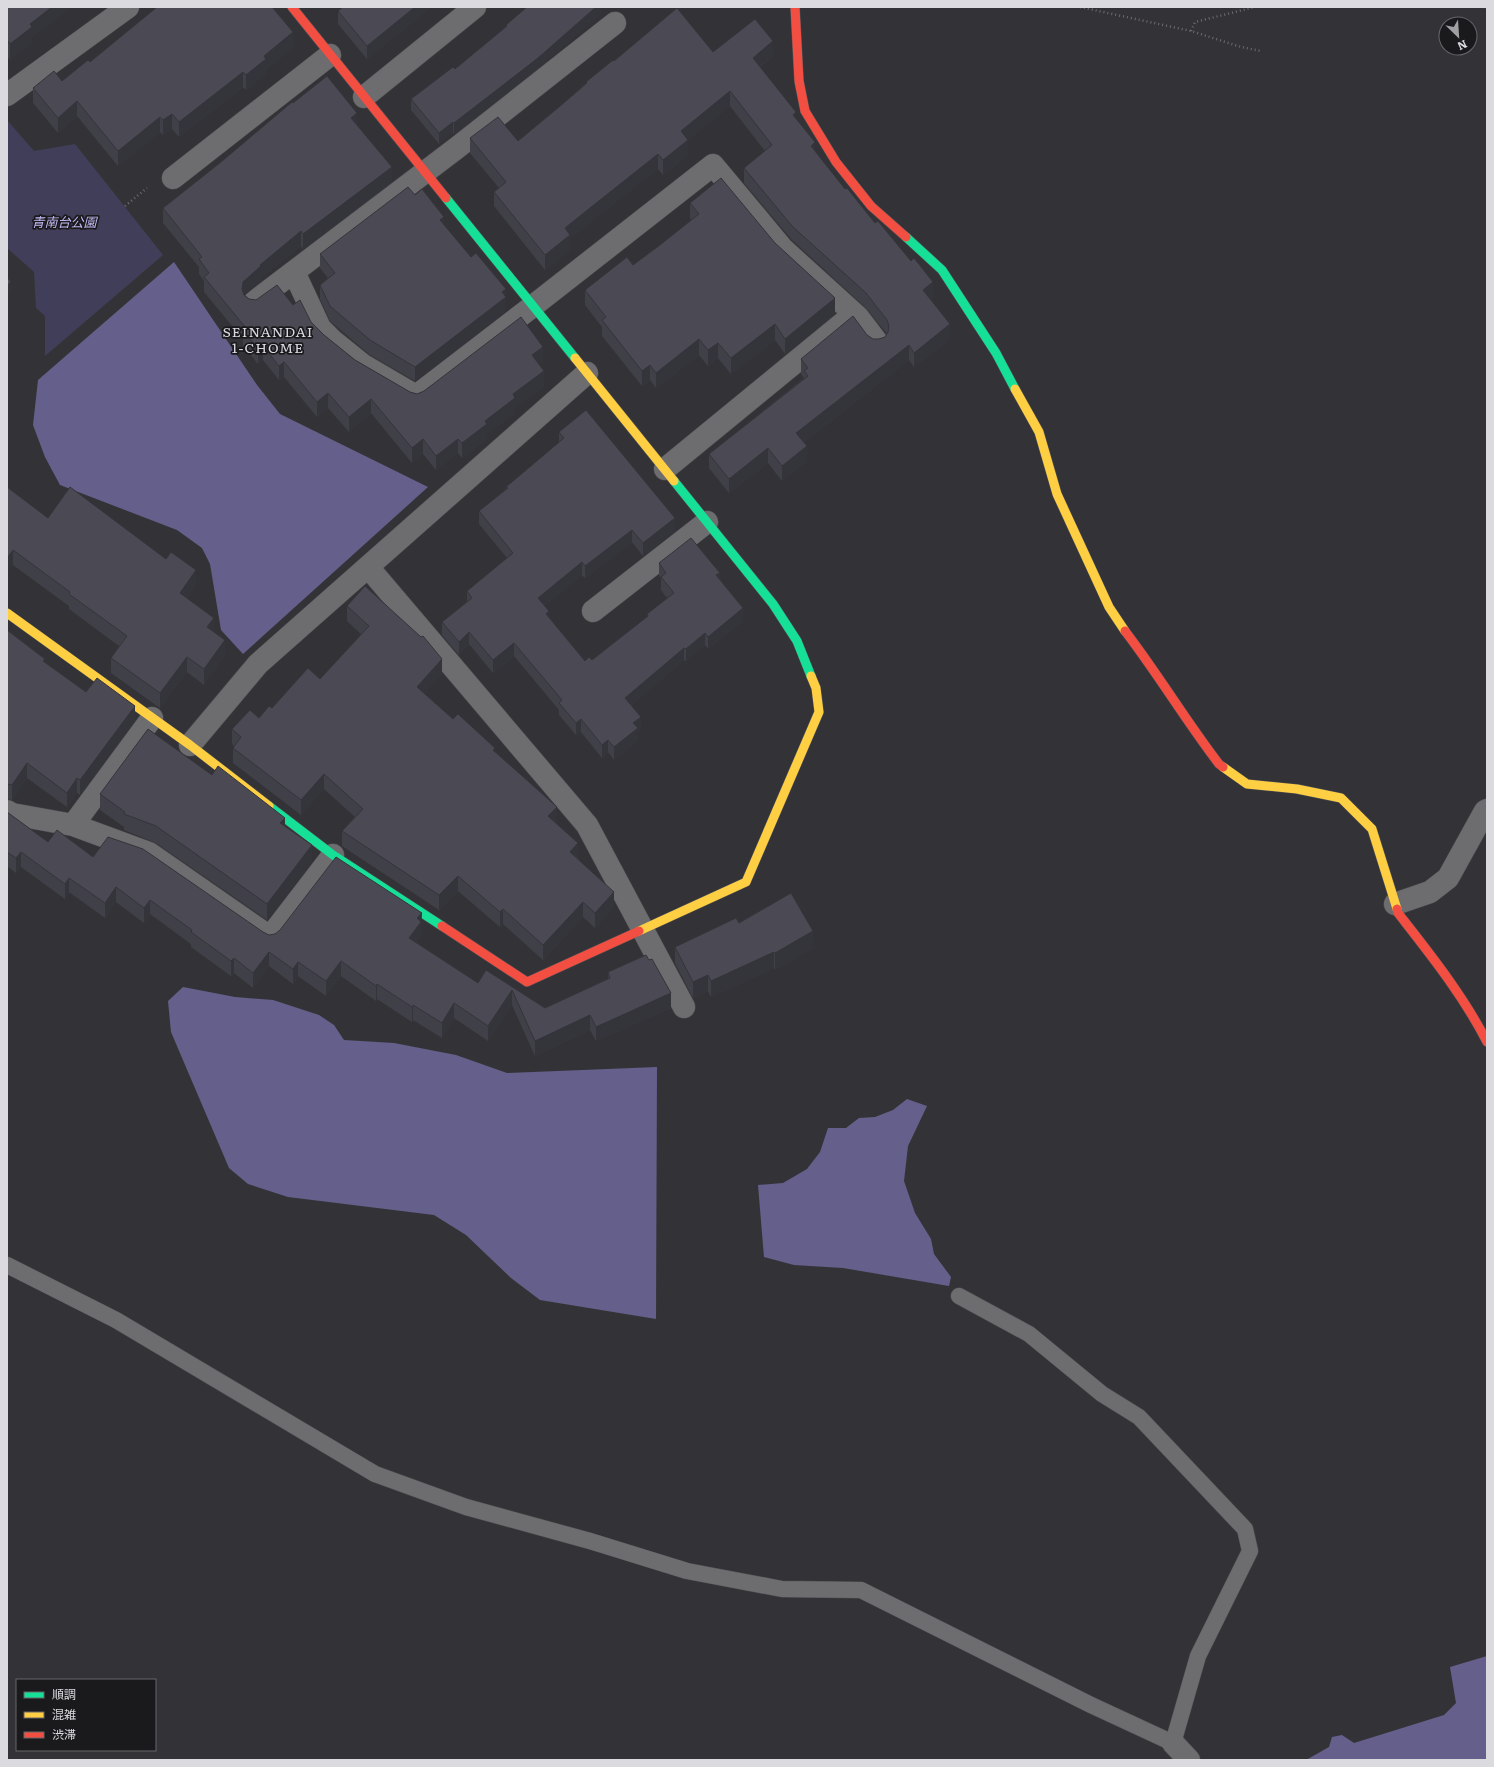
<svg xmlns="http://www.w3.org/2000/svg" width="1494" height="1767" font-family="Literata,'Noto Sans JP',serif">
	<rect width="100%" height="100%" fill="#333337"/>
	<path fill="#413e5a" d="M7 120 34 151 75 144 163 255 45 356V316L36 308 34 272 7 248Z"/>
	<path fill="#65608b" d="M174 262 257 385 280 414 428 487 243 654 221 630 210 564 202 548 177 530 60 485 45 457 33 425 38 380Z
		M183 987 235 997 273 1000 319 1015 334 1025 344 1040 394 1043 456 1055 507 1073 657 1067 656 1319 540 1300 511 1278 466 1235 434 1215 288 1197 248 1184 229 1168 171 1032 168 1001Z
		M907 1099 927 1106 908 1146 904 1181 915 1213 931 1239 934 1254 951 1277 949 1286 843 1268 794 1265 764 1257 758 1185 783 1183 807 1169 820 1152 828 1128H846L859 1118 875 1117 893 1110Z
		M1487 1656V1760H1306L1329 1747 1332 1737 1342 1735 1354 1743 1444 1715 1456 1703 1450 1667Z"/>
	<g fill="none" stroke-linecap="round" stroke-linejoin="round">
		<g stroke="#515155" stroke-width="17">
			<path id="lane" d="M7 1265 116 1320 375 1474 466 1507 590 1541 687 1571 782 1589 861 1590 1091 1705 1173 1743 1198 1656 1250 1551 1245 1529 1139 1417 1102 1394 1029 1334 959 1296"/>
		</g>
		<g stroke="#515155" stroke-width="23">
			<path id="street" d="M7 95 128 7
				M364 97 475 7
				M173 178 330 55
				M294 272 320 328 332 340 363 365 416 396 533 306 713 165 783 249 858 317 877 342
				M254 302 458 147 615 23
				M665 469 854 314
				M368 567 587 825 684 1007
				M593 611 707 522
				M190 745 258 664 587 373
				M7 811 12 814 73 825 149 853 270 937 333 855
				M73 825 152 718
				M1395 904 1430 892 1448 878 1485 811 1487 810
				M1173 1743 1189 1760"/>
		</g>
		<g stroke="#515155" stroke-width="10">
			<path id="fast" d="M446 198 575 358
				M906 237 942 270 996 353 1015 389
				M674 481 773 604 797 641 811 676
				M269 806 333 855 442 926"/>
		</g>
		<g stroke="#515155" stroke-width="10">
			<path id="slow" d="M575 358 674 481
				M1015 389 1039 432 1057 494 1109 607 1125 631
				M7 613 190 745 269 806
				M1223 767 1247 784 1297 789 1341 798 1372 829 1397 909
				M639 931 746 882 819 712 816 688 811 676"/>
		</g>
		<g stroke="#515155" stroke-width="10">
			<path id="jam" d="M292 7 446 198
				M795 7 799 81 805 111 836 162 871 206 906 237
				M1125 631C1158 674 1186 721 1219 764L1223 767
				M1397 909 1398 913C1430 954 1463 995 1487 1042
				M442 926 527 982 639 931"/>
		</g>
		<path stroke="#6d6d6e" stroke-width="2.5" stroke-dasharray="1 3" stroke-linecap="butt" d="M1080 7 1191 31 1241 47 1261 51
			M1484 7 1487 10
			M1191 31 1195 22 1255 7
			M125 206 147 188"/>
		<use href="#lane" stroke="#6d6d6f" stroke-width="16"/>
		<use href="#street" stroke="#6d6d6f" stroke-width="22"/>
		<use href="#fast" stroke="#16e098" stroke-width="9"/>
		<use href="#slow" stroke="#ffcf43" stroke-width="9"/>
		<use href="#jam" stroke="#f24e42" stroke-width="9"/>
	</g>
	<path fill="#404048" d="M7 7 32 38V42L10 60 7 56Z
		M431 7 367 59 338 24V11Z
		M525 7H601V14L538 68 454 134 453 132 439 144 411 110V99L455 69 506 27V25L525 9Z
		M293 47 266 70V74L246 90 243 87 179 137 172 129 163 135 160 132 118 166 77 116 58 133 33 103V88L62 81 90 62Z
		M713 52 773 56 760 67 796 119 815 152 933 297 930 299 950 339 914 367 909 360 804 442 807 461 782 481 768 463 729 493 709 468V454L804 378 801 374V359L867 335 873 339H879L885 337 887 334 866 308 792 240 744 183V168L765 151 730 106 688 140V155L663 175 658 169 595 218 570 239V250L545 270 494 206V192L499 188 470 153V138L518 141 559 107 586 83V82L614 61Z
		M293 103 357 125 392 182 303 249 301 246 261 278V281L245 295 249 299 293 305 324 335 355 360 410 392 417 394 543 361 539 364 544 386 515 407V413L487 434V439L462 458 458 453 436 470 423 454 412 463 371 413 349 432 328 408 317 417 284 377 279 380 263 360 258 364 243 345V339L204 292V281L199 274V267L163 223V208L221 162Z
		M415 195 444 225 471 257 506 296V311L415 381 370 355 330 321 320 299V285L328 278 320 268V254Z
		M690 203 775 243 835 313 785 354 775 340 731 374 718 358 708 366 699 355 656 388 650 380 642 386 602 336V327L585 305V290L633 265 660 245 691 220 690 218Z
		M559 432 675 531 643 556 632 542 585 578 582 575 544 606 549 617 585 661 592 660 647 617V614L667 598 661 590V578L659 575V563L720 579 743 621 708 649 705 645 686 661 684 660 631 705 641 729 638 732V740L614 760 608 752 602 758 581 732 576 735 559 715V710L514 656 493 673 469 644 459 655 442 635V622L467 602V591L507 558 479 524V511L506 489V487L559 443Z
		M7 487 48 518 196 585 187 598 214 632 225 655 204 685 187 672 160 708 111 673V658L119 646 69 609V606L13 565Z
		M347 606 442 674 424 693 453 719 495 752 557 822 556 823 578 858 614 907 595 928 583 917 543 960 503 924 500 927 458 891 439 910 342 846V831L355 817 324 789 301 815 233 763V748L234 746 232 744V729L259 718 272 708 320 679 361 634 347 621Z
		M7 630 45 663 86 692 135 720 80 795 77 793 67 807 27 778 12 800 7 799Z
		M212 775 285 826 312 862 267 920 156 843 124 830V827L100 810V794Z
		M7 812 48 842 93 857 263 932 269 935 422 928 421 929V936L416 943 478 983 486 970 545 1008 608 979V972L671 1008 596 1041 590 1030 535 1056 512 1005 488 1041 454 1018 442 1038 413 1020 412 1022 377 999 376 1001 341 976 326 996 298 976 293 984 269 966 253 988 234 973 231 976 191 947V944L150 914 144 923 116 902 105 918 69 892 65 899 21 867 16 873 7 866Z
		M739 923 813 948 775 970 774 968 711 997 708 991 693 998 675 963V947Z"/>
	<path fill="#34343b" d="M52 7H72L32 38V42L10 60V44L30 24Z
		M415 7H431L367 59V46Z
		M596 7H601V14L538 68 454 134V123Z
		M293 32V47L266 70V74L246 90V75L264 56Z
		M773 41V56L753 72V58Z
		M243 72V87L179 137V122Z
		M730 91V106L681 146V131Z
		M77 101V116L58 133V118Z
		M796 112V127L793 115Z
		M357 113V127L351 118Z
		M172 114V129L163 135V120Z
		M160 117V132L118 166V151Z
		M453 122V132L439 144V133Z
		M688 140V155L663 175V160Z
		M815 142V157L811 146Z
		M658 154V169L595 218 570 239V250L545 270V255L565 228 595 204Z
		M392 167V182L303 249V234Z
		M444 217V231L440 220Z
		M301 231V246L261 278V281L243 297 242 289 243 282 260 265Z
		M11 281V292L7 298V287Z
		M933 282V297L923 304V290Z
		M506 289V311L415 381V367Z
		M835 298V313L785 354V339Z
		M775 324V340L731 374V358Z
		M950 324V339L914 367V353Z
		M699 339V355L656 388V373Z
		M718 343V358L708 366V350Z
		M909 345V360L796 448V433Z
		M263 346V360L258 364V349Z
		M543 347V361L532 370V355Z
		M284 362V377L279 380V366Z
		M650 365V380L642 386V371Z
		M544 371V386L515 407V413L487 434V439L462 458V443L513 394Z
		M328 393V408L317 417V402Z
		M371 399V413L349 432V417Z
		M423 439V454L412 463V448Z
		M458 439V453L436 470V456Z
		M807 446V461L782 481V466Z
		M768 448V463L729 493V479Z
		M675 518V531L643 556V543Z
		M632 530V542L585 578V566Z
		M13 550V565L7 573V558Z
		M582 562V575L538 611V598Z
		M196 570V585L180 608V593Z
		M720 573V585L716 575Z
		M743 608V621L708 649V637Z
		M549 611V624L546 614Z
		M214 618V633L207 627Z
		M469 632V644L459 655V642Z
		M705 633V645L686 661V649Z
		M225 640V655L204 685V669Z
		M514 643V656L493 673V660Z
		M684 648V660L625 710V698Z
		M187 657V672L160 708V693Z
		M442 659V674L417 702V687Z
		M135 706V720L80 795V780Z
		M641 717V729L638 732V740L614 760V747L633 723Z
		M581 719V732L576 735V723Z
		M608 740V752L602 758V745Z
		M27 763V778L12 800V785Z
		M324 774V789L301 815V800Z
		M77 778V793L67 807V793Z
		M557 807V822L548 831V816Z
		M285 818V834L280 823Z
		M578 843V858L570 852Z
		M312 845V862L267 920V904Z
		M21 852V867L16 873V858Z
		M458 876V891L439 910V895Z
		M69 878V892L65 899V884Z
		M116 887V902L105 918V903Z
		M614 892V907L595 928V913Z
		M150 900V914L144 923V908Z
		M583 902V917L543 960V945Z
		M503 909V924L500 927V912Z
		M422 913 421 936 409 953V938L417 918Z
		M813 931V948L775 970V953Z
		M269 952V966L253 988V973Z
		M774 952V968L711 997V981Z
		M234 958V973L231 976V961Z
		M341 961V976L326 996V981Z
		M298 962V976L293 984V969Z
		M708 975V991L693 998V982Z
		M377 984V999L376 1001V986Z
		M512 990V1005L488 1041V1026Z
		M671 993V1008L596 1041V1027Z
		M454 1003V1018L442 1038V1023Z
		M413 1005V1020L412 1022V1007Z
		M590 1015V1030L535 1056V1041Z"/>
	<path fill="#4b4a54" stroke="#34343b" d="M7 7H52L30 24 32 27 10 44 7 40Z
		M157 7H272L293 32 264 56 266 59 246 75 243 72 179 122 172 114 163 120 160 117 118 151 77 101 58 118 33 88 54 71 62 81 88 60 90 62Z
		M343 7H415L367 46 338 11Z
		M527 7H596L538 58 454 123 453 122 439 133 411 99 453 67 455 69 507 26 506 25Z
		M677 8 713 52 755 19 773 41 753 58 796 112 793 115 815 142 811 146 845 189 847 188 875 223 878 221 911 261 914 258 933 282 923 290 950 324 914 353 909 345 796 433 807 446 782 466 768 448 729 479 709 454 808 376 804 371 808 368 801 359 853 316 867 335 873 339H879L885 337 888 332 889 326 887 320 866 293 792 226 744 168 772 145 730 91 681 131 688 140 663 160 658 154 595 204 565 228 570 235 545 255 494 192 506 182 470 138 498 117 518 141 559 107 587 83 586 82 613 60 614 61Z
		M327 76 357 113 351 118 392 167 303 234 301 231 260 265 261 266 243 282 242 289 244 295 249 299 256 300 277 285 293 305 300 300 311 322 324 335 355 360 410 392 417 394 424 391 521 317 543 347 532 355 544 371 513 394 515 398 485 421 487 424 462 443 458 439 436 456 423 439 412 448 371 399 349 417 328 393 317 402 284 362 279 366 263 346 258 349 243 330 246 328 204 277 209 273 199 259 202 257 163 208 221 162 292 102 293 103Z
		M721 178 775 243 835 298 785 339 775 324 731 358 718 343 708 350 699 339 656 373 650 365 642 371 602 320 606 317 585 290 627 257 633 265 660 245 699 214 690 203Z
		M408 187 415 195 422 189 444 217 440 220 471 257 476 253 506 289 502 292 506 297 415 367 370 340 330 306 320 285 335 273 320 254Z
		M7 278 11 281 7 287Z
		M586 410 675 518 643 543 632 530 585 566 582 562 538 598 549 611 546 614 585 661 589 657 592 660 648 616 647 614 674 593 661 577 666 573 659 563 691 538 720 573 716 575 743 608 708 637 705 633 686 649 684 648 625 698 641 717 633 723 638 728 614 747 608 740 602 745 581 719 576 723 559 703 562 700 514 643 493 660 469 632 459 642 442 622 472 598 467 591 513 553 479 511 508 488 506 487 564 438 559 432Z
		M7 487 48 518 70 487 166 559 171 552 196 570 180 593 214 618 207 627 225 640 204 669 187 657 160 693 111 658 127 636 69 594 70 592 13 550 7 558Z
		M365 586 421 637 423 636 442 659 417 687 453 719 458 714 495 748 493 750 557 807 548 816 578 843 570 852 614 892 595 913 583 902 543 945 503 909 500 912 458 876 439 895 342 831 363 809 324 774 301 800 233 748 241 737 232 729 250 710 259 718 269 706 272 708 308 668 320 679 369 626 347 606Z
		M7 630 45 659 43 661 86 692 97 678 135 706 80 780 77 778 67 793 27 763 12 785 7 784Z
		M148 729 212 775 218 766 285 818 280 823 312 845 267 904 156 826 124 814 125 812 100 794Z
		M7 812 48 842 57 830 93 857 108 837 143 849 263 932 269 935 275 934 280 930 336 857 422 913 417 918 421 922 409 938 478 983 486 970 545 1008 610 978 608 972 646 955 649 960 652 959 671 993 596 1027 590 1015 535 1041 512 990 488 1026 454 1003 442 1023 413 1005 412 1007 377 984 376 986 341 961 326 981 298 962 293 969 269 952 253 973 234 958 231 961 191 932 192 930 150 900 144 908 116 887 105 903 69 878 65 884 21 852 16 858 7 852Z
		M791 893 813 931 775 953 774 952 711 981 708 975 693 982 675 947 736 918 739 923Z"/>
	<g text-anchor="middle" stroke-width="3.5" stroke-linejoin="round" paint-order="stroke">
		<g font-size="13" font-style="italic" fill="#bfb9f3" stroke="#1a1a1d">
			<text x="64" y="227">青南台公園</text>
		</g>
		<g font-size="14" letter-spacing="1" fill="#dad9e1" stroke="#1a1a1d">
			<text x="268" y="337">SEINANDAI<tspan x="268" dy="16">1-CHOME</tspan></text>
		</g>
	</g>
	<rect width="1494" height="1767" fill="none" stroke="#dbdbdf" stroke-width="16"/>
	<rect x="16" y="1679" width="140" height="72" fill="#1a1a1d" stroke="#67676b"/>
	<rect x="24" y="1692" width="20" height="6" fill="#16e098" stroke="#67676b"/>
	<text x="52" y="1699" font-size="12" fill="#dbdbdf">順調</text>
	<rect x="24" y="1712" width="20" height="6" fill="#ffcf43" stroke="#67676b"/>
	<text x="52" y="1719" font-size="12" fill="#dbdbdf">混雑</text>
	<rect x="24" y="1732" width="20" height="6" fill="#f24e42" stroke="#67676b"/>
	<text x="52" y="1739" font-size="12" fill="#dbdbdf">渋滞</text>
	<g transform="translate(1458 36) rotate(155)"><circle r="19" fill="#1a1a1d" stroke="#67676b"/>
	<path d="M0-3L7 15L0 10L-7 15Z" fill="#a0a0a4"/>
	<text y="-6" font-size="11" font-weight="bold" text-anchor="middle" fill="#dbdbdf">N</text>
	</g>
</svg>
